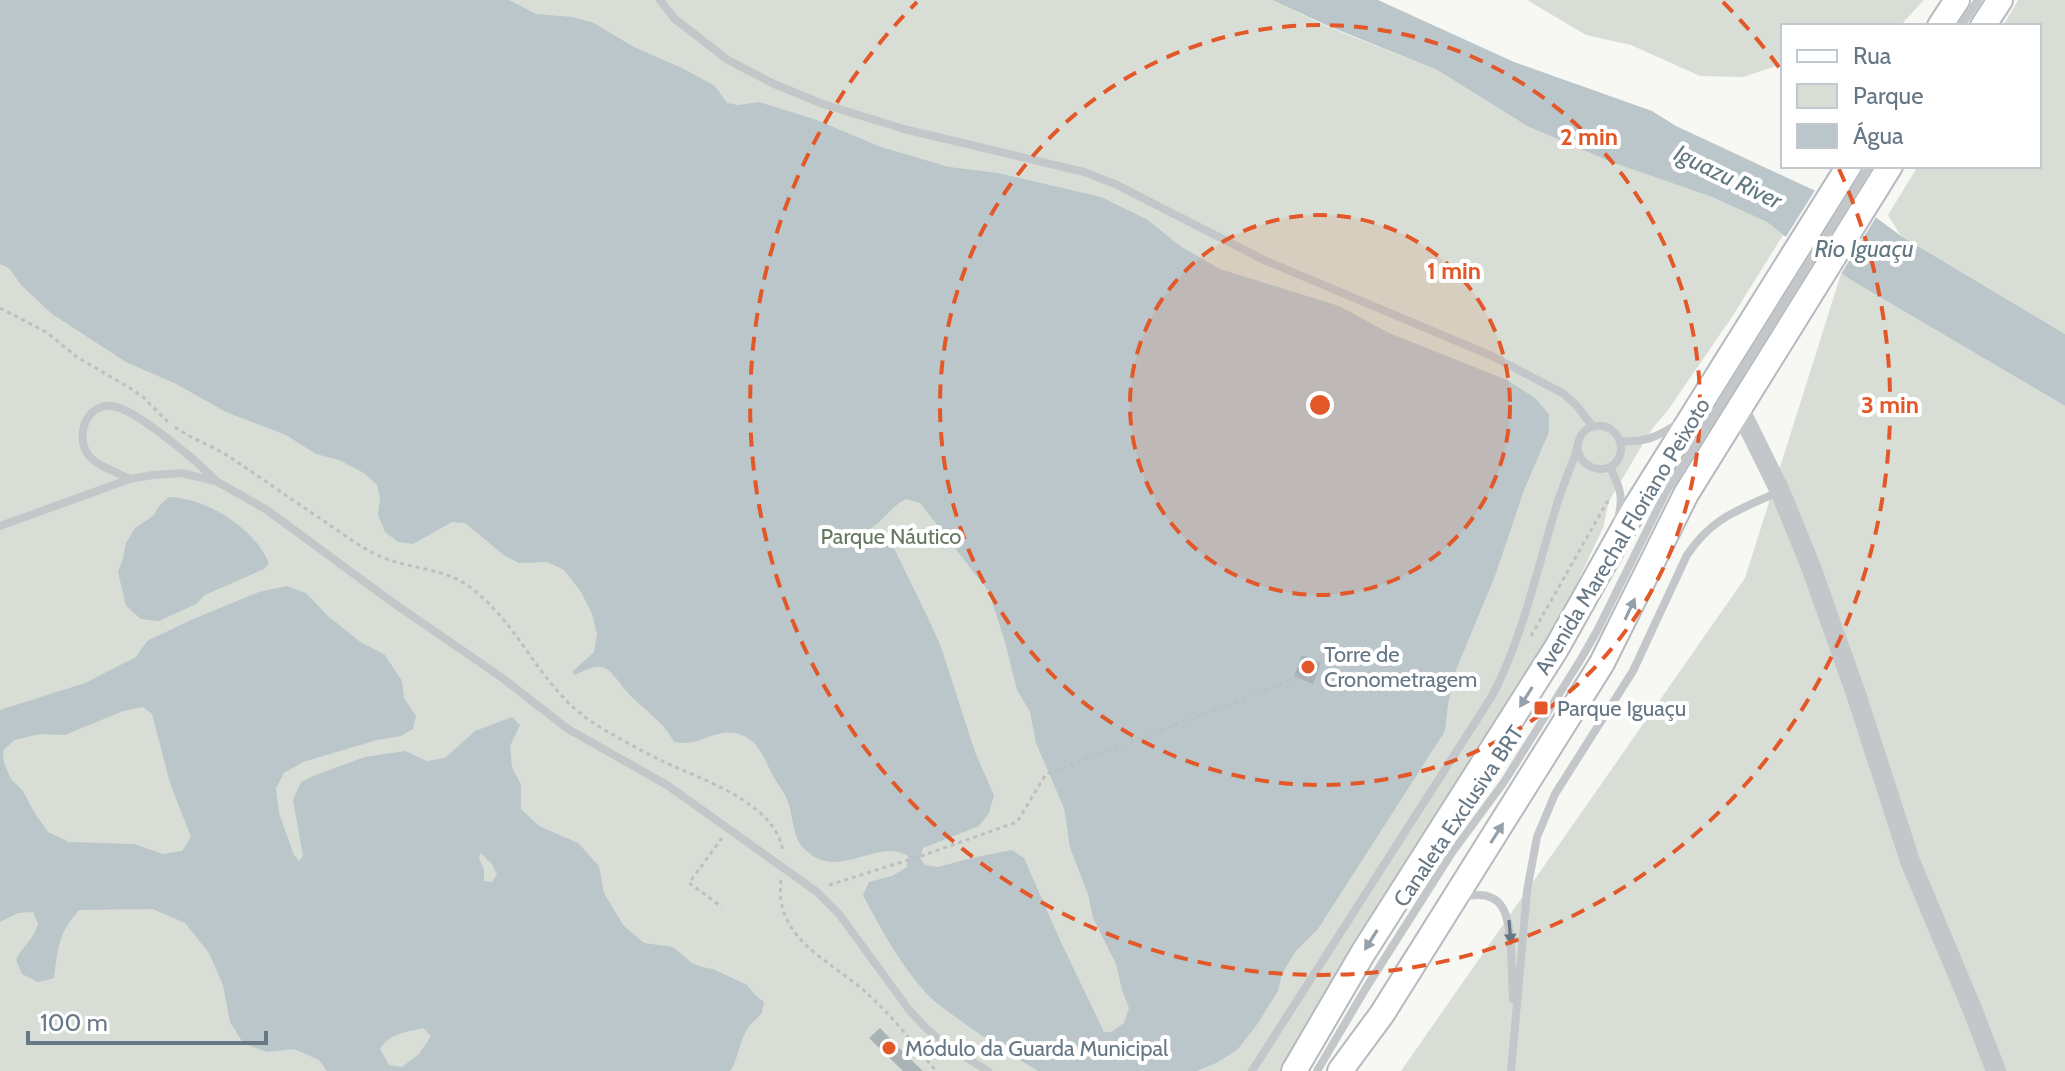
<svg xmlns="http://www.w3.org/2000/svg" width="2065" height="1071" font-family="Cabin,sans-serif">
	<rect width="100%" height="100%" fill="#f7f7f4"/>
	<path fill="#d8ded5" d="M0 0H1272L1326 26 1437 70 1529 127 1611 162 1712 197 1767 222 1783 235 1732 317 1668 410 1652 429 1609 501 1603 528 1557 625 1403 868 1282 1071H0Z
		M1527 0H1924L1900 26H1783V64L1743 77 1700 76 1631 45 1586 35Z
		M2018 0H2065V334L1901 236 1888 215 1918 166H2039V26H2003Z
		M1841 274 2065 406V1071H1401L1745 578Z"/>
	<path fill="#bac6ca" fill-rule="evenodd" d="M0 0H509L536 14 572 17 594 23 632 46 684 69 715 86 727 103 738 105 759 102 814 119 881 147 949 167 998 173 1101 197 1148 220 1180 246 1220 269 1339 306 1389 333 1507 380 1535 398 1549 414V432L1524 490 1495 576 1456 670 1448 704 1445 731 1318 929 1295 952 1282 974 1278 991 1256 1026 1237 1050 1216 1063 1197 1071H1038C1008 1053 978 1034 950 1013 942 1007 933 1001 926 993 900 964 881 930 863 895L869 882 892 876 907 867 908 856C880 838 844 876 813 856 789 841 796 820 786 797 782 789 777 783 773 776 764 759 759 740 739 734 715 727 699 748 674 742 663 720 642 709 626 691 620 684 613 672 605 668 595 664 584 671 575 675L572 672 594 652 597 634 592 614 581 592 564 570 547 562 519 563 505 556 465 523 452 522 413 544 398 542 385 532 378 515 380 498 377 485 364 473 339 460 316 454 286 435 226 412 176 384 126 362 52 314 21 285 9 268 0 264ZM906 499 920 503 989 592 1005 642 1017 690 1030 712 1036 743 1064 808 1070 848 1088 894 1093 918 1116 964 1122 990 1129 1008 1124 1023 1111 1032H1104L1060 940 1024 858 1012 850 976 857 938 867 925 865 920 858 923 848 979 826 989 813 994 795 975 752 941 647 927 616 893 546 883 538 865 534C870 528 875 526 880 521 890 512 894 505 906 499Z
		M1272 0H1378L1514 62 1652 111 1676 126 1807 187 1874 216 1901 236 2065 334V406L1851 280 1783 235 1767 222 1712 197 1611 162 1529 127 1437 70 1326 25Z
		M169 497C207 498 254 528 269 563L264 569 205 595 196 604 159 621 141 619 126 606 118 572 123 559 126 543 135 528 153 516 160 505Z
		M287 586 306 593 328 616 359 641 385 655 402 681 404 698 416 716 413 729 401 736 377 740 303 762 284 773 276 788 279 813 294 855 299 861 303 856 293 800 301 782 318 774 365 757 405 751 427 761 445 758 475 731 512 717 520 725 510 746 512 767 521 785V809L539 826 578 843 599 866 604 893 623 925 644 943 673 947 692 963 702 967 713 969 747 985 755 995 764 1002 762 1013C758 1018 752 1022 748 1028 739 1041 739 1058 730 1071H327L319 1060 294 1049 267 1052 243 1043 230 1022 223 985 209 953 185 923 153 909 79 910C58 934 58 948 54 978L38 982 22 974 16 960C23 945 33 941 38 924L33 912 18 913 0 922V710L85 683 136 657 147 641 193 619 259 592ZM143 707 152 714 170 783 191 837 182 851 163 854 134 844 69 842 48 832 34 812 23 791 11 779 4 763 3 751 14 740 40 734 65 735 123 711ZM481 853 492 864 497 874 492 882 484 881V870L479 858ZM423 1028 431 1036 419 1054 402 1067 389 1065 380 1049C389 1034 406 1032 423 1028Z"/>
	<path fill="#f7f7f4" d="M1817 187 1878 214 1839 277 1784 240Z"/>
	<path fill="#a9b2b7" d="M1302 655 1321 663 1313 684 1294 676Z
		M880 1028 908 1057 923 1071H903L869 1038Z"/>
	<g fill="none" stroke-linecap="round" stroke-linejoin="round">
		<g stroke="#b6babe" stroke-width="28">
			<path id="primary" d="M1940 26 1957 0
				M1983 26 2000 0
				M1294 1071 1363 953 1556 649 1635 508 1849 166
				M1340 1071 1382 1014 1602 663 1686 494 1890 166"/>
		</g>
		<path stroke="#bdbfc1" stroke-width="3" stroke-dasharray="4 4" stroke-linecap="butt" d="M0 308 46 332 77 357 128 387 143 397 169 423
			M175 427C191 439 211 445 228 456 260 477 292 500 324 521 340 532 357 545 375 554 406 570 443 566 471 588 525 629 540 693 603 729 622 740 642 751 662 761 700 779 777 803 783 852
			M1531 636 1607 502H1609
			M722 838 689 883 722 907
			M781 880C773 940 833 961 870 996 895 1019 915 1046 936 1071
			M829 885 924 855 1017 822 1046 774 1298 678"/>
		<path stroke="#c3c7ca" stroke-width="8" d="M660 0 675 19 728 60 774 84 823 104 904 129 1084 172 1115 184 1264 260 1492 356 1564 394 1577 406 1593 427
			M1961 26 1978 0
			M1620 441C1643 443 1658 437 1677 424
			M1610 467C1620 488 1624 496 1618 519
			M130 479C119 473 102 468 92 459 73 442 84 403 112 406 136 409 198 462 216 481
			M0 526 130 479 153 475 181 473 216 481 267 510 392 602 501 677 568 729 667 785 817 892 839 914 910 1011 928 1030 944 1044 988 1071
			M1463 897C1505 887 1509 916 1511 949 1512 966 1512 983 1513 999
			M1252 1071 1492 696C1522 640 1538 566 1557 504 1563 486 1570 469 1576 452 1578 446 1578 439 1582 434 1589 424 1605 423 1614 432 1618 436 1621 443 1621 449 1620 476 1581 476 1577 447
			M1317 1071 1366 988 1451 854 1504 782 1581 659 1598 629 1666 492 1870 166
			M1511 1071 1527 891 1537 837 1555 794 1633 671 1687 555C1713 516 1740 510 1780 491"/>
		<path stroke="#c3c7ca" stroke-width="20" d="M1739 408 1780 491 1811 567 1856 694 1910 861 1973 1011 1996 1071"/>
		<use href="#primary" stroke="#fff" stroke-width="24"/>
	</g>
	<defs><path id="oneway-solid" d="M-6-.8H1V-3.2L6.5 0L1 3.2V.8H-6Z" transform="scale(2)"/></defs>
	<g fill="#94a0aa">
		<use href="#oneway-solid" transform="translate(1630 609) rotate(-65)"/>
		<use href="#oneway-solid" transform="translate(1526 697) rotate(122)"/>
		<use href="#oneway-solid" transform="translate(1497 833) rotate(-58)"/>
		<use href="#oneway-solid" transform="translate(1371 940) rotate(122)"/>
	</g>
	<use fill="#667785" href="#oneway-solid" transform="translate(1510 932) rotate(85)"/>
	<circle cx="1320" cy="405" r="190" fill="#e25829" fill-opacity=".12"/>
	<g fill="none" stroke="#e25829" stroke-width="4" stroke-dasharray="14 10">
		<circle cx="1320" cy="405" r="190"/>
		<circle cx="1320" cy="405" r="380"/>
		<path d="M1723 2A570 570 0 0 1 1781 70M1839 169A570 570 0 1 1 917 2"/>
	</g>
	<g fill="#e25829" stroke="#fff" stroke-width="3">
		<circle cx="1308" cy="667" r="8"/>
		<rect x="1533" y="700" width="16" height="16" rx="4"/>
		<circle cx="889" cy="1048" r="8"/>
	</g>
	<g text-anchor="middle" stroke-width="8" stroke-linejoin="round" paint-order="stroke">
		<g font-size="22" fill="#657761" stroke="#fff">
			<text x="891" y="544">Parque Náutico</text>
		</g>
		<g font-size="22" fill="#667785" stroke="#fff">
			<text transform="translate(1622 536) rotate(-59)" y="8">Avenida Marechal Floriano Peixoto</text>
			<text transform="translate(1458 816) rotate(-56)" y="8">Canaleta Exclusiva BRT</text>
		</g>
		<g font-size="22" fill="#667785" stroke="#fff" text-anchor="start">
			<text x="1324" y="662">Torre de<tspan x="1324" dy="25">Cronometragem</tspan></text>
			<text x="1557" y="716">Parque Iguaçu</text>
			<text x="905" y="1056">Módulo da Guarda Municipal</text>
		</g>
		<g font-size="24" font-style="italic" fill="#627881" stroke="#fff">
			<text transform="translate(1728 177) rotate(26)" y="8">Iguazu River</text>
			<text x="1864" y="257">Rio Iguaçu</text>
		</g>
	</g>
	<circle cx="1320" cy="405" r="12" fill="#e25829" stroke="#fff" stroke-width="4"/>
	<g font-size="24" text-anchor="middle" font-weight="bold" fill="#e25829" stroke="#fff" stroke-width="8" stroke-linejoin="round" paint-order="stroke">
		<text x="1589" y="145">2 min</text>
		<text x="1454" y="279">1 min</text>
		<text x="1890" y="413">3 min</text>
	</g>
	<rect x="1781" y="24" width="260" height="144" fill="#ffffff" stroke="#c2c9ce" stroke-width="2"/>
	<rect x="1797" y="50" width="40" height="12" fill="#ffffff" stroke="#c2c9ce" stroke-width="2"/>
	<text x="1853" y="64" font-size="24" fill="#667785">Rua</text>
	<rect x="1797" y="84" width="40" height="24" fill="#d8ded5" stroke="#c2c9ce" stroke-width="2"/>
	<text x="1853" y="104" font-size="24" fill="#667785">Parque</text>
	<rect x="1797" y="124" width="40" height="24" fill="#bac6ca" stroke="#c2c9ce" stroke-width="2"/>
	<text x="1853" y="144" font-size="24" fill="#667785">Água</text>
	<path d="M28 1031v12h238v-12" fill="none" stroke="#667785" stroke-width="4"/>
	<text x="40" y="1031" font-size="24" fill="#667785" stroke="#ffffff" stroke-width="6" paint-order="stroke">100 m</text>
</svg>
